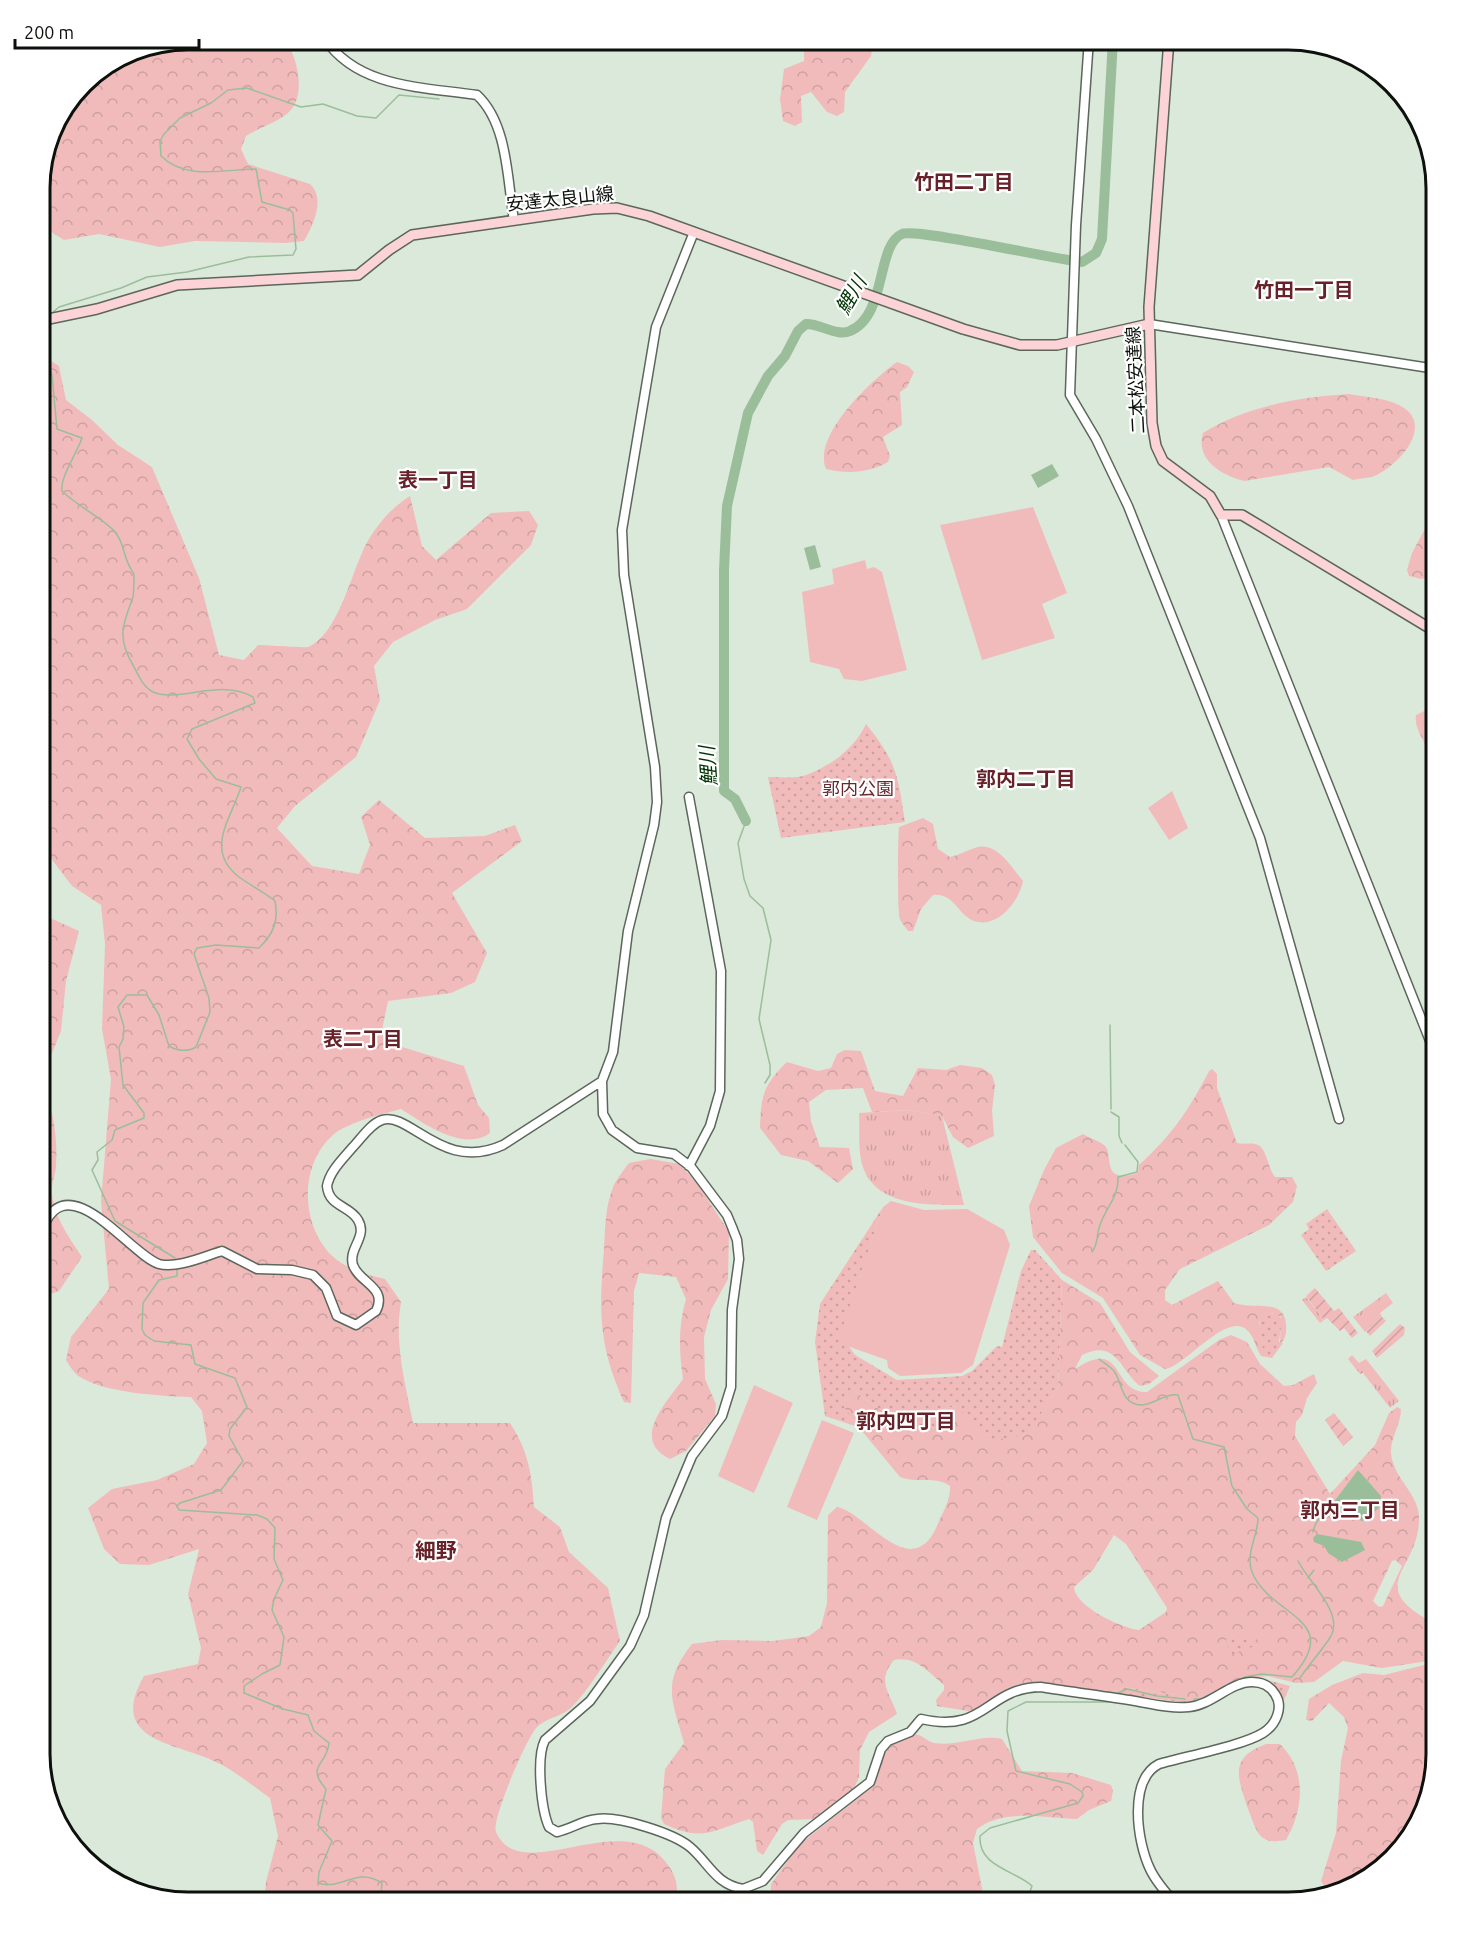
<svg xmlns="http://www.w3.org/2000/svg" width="1475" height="1942" font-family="Ubuntu,'Noto Sans JP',sans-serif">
	<defs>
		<pattern id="grass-tufts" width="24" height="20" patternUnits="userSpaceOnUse" patternTransform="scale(1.5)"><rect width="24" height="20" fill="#f1bbbb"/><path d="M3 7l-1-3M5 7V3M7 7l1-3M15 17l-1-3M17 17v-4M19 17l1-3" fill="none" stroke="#cda0a0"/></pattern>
		<pattern id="forest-crowns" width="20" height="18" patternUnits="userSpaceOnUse" patternTransform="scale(1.5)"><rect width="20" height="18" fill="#f1bbbb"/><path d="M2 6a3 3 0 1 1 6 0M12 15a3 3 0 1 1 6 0" fill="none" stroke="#cda0a0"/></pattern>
		<pattern id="park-dots" width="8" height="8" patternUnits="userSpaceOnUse" patternTransform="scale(1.5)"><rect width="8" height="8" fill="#f1bbbb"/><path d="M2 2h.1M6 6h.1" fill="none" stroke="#cda0a0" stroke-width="1.8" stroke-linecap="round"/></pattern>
		<pattern id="garden-furrows" width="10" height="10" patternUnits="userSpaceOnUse" patternTransform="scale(1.5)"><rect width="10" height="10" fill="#f1bbbb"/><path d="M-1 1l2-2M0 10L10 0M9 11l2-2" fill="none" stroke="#cda0a0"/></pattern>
	</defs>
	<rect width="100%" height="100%" fill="#dbe9da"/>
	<path fill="url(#grass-tufts)" d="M909 1110 942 1116 964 1205C926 1205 871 1207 861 1160 858 1145 860 1128 859 1113Z
		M1386 1293 1393 1303 1380 1313 1382 1317 1365 1332 1353 1317Z
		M1306 1297 1324 1320 1320 1323 1302 1300Z
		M1352 1355 1359 1363 1366 1359 1399 1401 1390 1408 1363 1373 1360 1374 1348 1359Z"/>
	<path fill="url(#forest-crowns)" fill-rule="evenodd" d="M187 39H284C298 56 307 97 288 113 278 122 258 128 246 136L241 149 248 164 310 184C326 199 313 225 304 241L285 243 195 241 160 247 99 234 64 240 53 233 39 218V177L54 121 89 76 131 50Z
		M801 39 874 40 871 56 845 92 844 112 837 116 827 112 811 92 801 96 802 122 795 126 783 121 780 99 784 69 804 61V44Z
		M39 353 59 366 66 400 92 420 118 445 152 467 199 578 219 655 244 660 258 645C266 645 306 648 308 647 340 634 352 567 369 539 380 521 392 508 410 496L422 546 436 560 491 513 529 511 538 525 531 545 467 609 435 620 393 642 374 666 380 700 356 757 295 806 277 828 312 866 359 874 370 845 361 817 379 800 425 838 485 836 515 825 522 841 452 893 487 953 475 982 451 993 388 1001 382 1030 402 1047 464 1066 478 1105 489 1118 490 1133C464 1152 424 1124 401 1109 382 1114 348 1122 333 1135 301 1163 301 1217 325 1248 339 1267 363 1274 385 1279L401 1302C394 1343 405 1382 413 1423H510C528 1450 532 1474 534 1507L560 1527 569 1552 608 1588 620 1641C605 1662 590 1688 572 1707 563 1716 546 1718 537 1727 527 1737 491 1820 496 1832 521 1889 625 1803 668 1865 677 1877 679 1889 675 1903H264L266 1882 278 1836 270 1798C254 1787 238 1773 220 1764 181 1742 105 1744 144 1676L198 1664 201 1648 188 1594 199 1549 149 1565 120 1564 104 1549 88 1508 112 1489 157 1480 194 1464 207 1443 202 1411 191 1397C160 1396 102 1393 77 1375 73 1371 69 1365 66 1360L71 1337 109 1289 101 1202 111 1079 102 1029 105 944 101 905 72 886 41 845 39 838Z
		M897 362 908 366 914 372 907 387 900 392 902 425 883 437 890 456 888 462C869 473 848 474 826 469 812 435 872 380 897 362Z
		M1349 394C1364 397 1386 398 1399 405 1435 423 1402 461 1380 473 1373 478 1362 478 1353 480L1329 467 1244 481C1222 475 1195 460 1203 433 1246 406 1300 397 1349 394Z
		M1436 508V576L1421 579 1409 576 1407 570 1412 553Z
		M1426 710 1436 715V798C1431 782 1430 767 1427 751 1424 737 1414 730 1416 715Z
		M923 818 933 824 938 849 950 857C960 855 969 849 978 847 998 843 1012 868 1023 881 1019 901 998 929 974 921 957 915 955 893 933 895L921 909 913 931H908C906 927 901 923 900 919 897 914 898 832 899 827Z
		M39 913 79 931 66 981 61 1031 42 1078C52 1107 58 1134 56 1165 56 1173 52 1181 52 1188 51 1213 69 1237 82 1257L59 1291 39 1298Z
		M845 1050 861 1051 875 1091 903 1096 918 1068 946 1070 960 1065 982 1068 992 1075 995 1085 992 1111 994 1136 968 1148 953 1137 942 1116 909 1110 872 1112 863 1088 826 1090 809 1102 811 1121 820 1147 849 1148 853 1169 838 1183 808 1161 781 1155 760 1128C761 1096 763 1085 787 1062L818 1071 831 1068 837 1054Z
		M1212 1069 1217 1074V1088L1237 1143C1244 1145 1252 1142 1258 1145 1267 1149 1268 1169 1275 1177H1292L1297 1186 1293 1202 1269 1225 1180 1269 1165 1290V1300L1172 1305 1218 1281 1234 1303C1256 1311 1289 1295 1286 1332 1285 1338 1284 1341 1280 1343L1281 1317 1272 1313 1259 1322 1264 1353 1261 1356C1256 1348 1254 1337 1248 1331 1228 1309 1185 1367 1165 1369L1140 1355 1103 1298 1062 1273 1033 1237 1029 1206 1044 1170 1056 1148 1083 1134C1089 1138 1100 1141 1105 1146 1114 1155 1100 1185 1138 1173L1139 1165C1172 1135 1189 1110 1209 1071Z
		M650 1159 680 1164 699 1186 729 1232 728 1279 711 1310 704 1337 705 1379 716 1404 715 1416 686 1451 670 1459C630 1440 666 1403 683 1379 679 1351 678 1326 686 1299L676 1277 639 1273 634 1291 631 1403 624 1402C598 1345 599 1310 604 1249 605 1230 605 1209 612 1190 615 1181 623 1171 629 1163Z
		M1062 1280 1100 1303 1130 1352 1159 1376 1149 1384 1140 1386C1120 1370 1116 1338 1082 1355L1075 1369C1126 1336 1110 1393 1147 1392L1219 1340 1231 1335 1247 1342 1260 1364 1284 1386 1293 1385 1314 1374 1317 1383 1307 1398 1302 1415 1296 1422 1295 1436 1330 1494 1375 1445 1389 1413 1397 1407 1401 1409C1401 1424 1390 1439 1391 1453 1393 1479 1420 1494 1419 1519 1419 1571 1361 1586 1436 1624V1655L1428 1661 1382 1668 1343 1661 1314 1682 1296 1683 1268 1676 1247 1678 1201 1701 1189 1703 1177 1695 1124 1687 1111 1693 1029 1683 1008 1688 979 1709 968 1711 937 1706 936 1700 944 1690V1685C928 1672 916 1656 894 1660 876 1681 890 1693 897 1714L869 1732 860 1750 859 1777 853 1791 817 1819 788 1820 782 1824 763 1855 757 1851 753 1822 749 1819C712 1831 702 1842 664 1824L661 1818 665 1769 684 1743C672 1700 661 1683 692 1644L721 1640 773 1641 809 1636 821 1627 827 1603 828 1515 837 1507C866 1512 911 1585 937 1526 942 1513 951 1500 950 1486 935 1475 916 1484 900 1477L843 1408 842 1403 856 1392 899 1424 936 1427 939 1410 956 1406 1024 1436 1058 1387ZM1114 1535 1126 1544 1167 1608 1166 1612 1139 1630C1122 1628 1075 1607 1074 1587L1093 1570ZM1395 1560 1402 1566 1383 1606 1379 1607 1373 1601 1392 1561Z
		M1436 1662V1755L1416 1829 1370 1878 1327 1890 1321 1881 1336 1833 1341 1761 1348 1728 1344 1717 1329 1703 1312 1721 1306 1720 1309 1699 1332 1685 1363 1673 1384 1675Z
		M913 1734C922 1734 926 1741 934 1743 957 1747 980 1734 1002 1739L1022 1771 1072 1773 1111 1785 1113 1791 1111 1801 1089 1810 1077 1819C1045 1818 1004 1808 977 1829L973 1843 985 1903H770L771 1884 800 1844 872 1787 886 1751 892 1744Z
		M1266 1744H1280C1307 1770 1304 1809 1286 1840 1277 1841 1271 1843 1263 1838 1255 1832 1252 1818 1248 1809 1238 1778 1228 1758 1266 1744Z"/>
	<path fill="url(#park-dots)" d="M866 724C897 762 898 776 905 822L781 838 768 777C779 777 796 779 806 775 831 766 855 748 866 724Z
		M883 1207 841 1335 855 1355 897 1380 962 1376 972 1371 997 1346 1002 1347 1021 1271 1031 1250H1035L1062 1280 1058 1387 1027 1435 992 1440 956 1406 939 1410 936 1427 932 1429 899 1424 856 1392 842 1404 858 1427 825 1416 815 1342 820 1304Z
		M1327 1209 1356 1251 1326 1271 1301 1235 1309 1229 1306 1224Z
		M1263 1313 1277 1314 1282 1320 1279 1342 1283 1343 1272 1358 1261 1356C1268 1346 1253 1328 1263 1313Z
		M1229 1636 1256 1637 1257 1645 1230 1655 1226 1640Z
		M1271 1681 1290 1686 1284 1700 1271 1684Z
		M1124 1687 1177 1695 1188 1703 1111 1693Z"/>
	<path fill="url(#garden-furrows)" d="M1315 1288 1334 1311 1339 1308 1358 1333 1352 1338 1344 1328 1340 1331 1327 1318 1324 1320 1306 1296Z
		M1382 1317 1386 1321 1370 1336 1366 1331Z
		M1400 1324 1405 1328 1404 1335 1377 1358 1372 1351Z
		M1334 1413 1353 1437 1343 1446 1325 1420Z"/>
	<path fill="#f1bbbb" d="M1033 507 1067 593 1042 604 1055 638 982 660 940 525Z
		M865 560 867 569 874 567 882 572 907 670 862 681 844 679 839 669 810 662 802 592 834 584 832 569Z
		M1172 791 1188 828 1169 840 1148 808Z
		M936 1192a10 10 0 1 1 20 0a10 10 0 1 1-20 0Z
		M891 1201 924 1210 967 1209 1004 1230 1010 1245 973 1365 961 1373 900 1376 888 1368 887 1360 847 1346 840 1335 883 1207Z
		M754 1385 793 1403 754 1493 718 1476Z
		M822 1420 854 1433 817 1520 787 1507Z"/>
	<path fill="#9bbe9a" d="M1052 464 1059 476 1038 488 1031 475Z
		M815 545 821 567 810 570 804 548Z
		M1358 1470 1381 1496 1379 1508 1363 1521 1342 1516 1333 1503Z
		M1317 1534 1361 1542 1365 1550 1342 1562 1328 1553 1324 1546 1314 1542 1313 1538Z"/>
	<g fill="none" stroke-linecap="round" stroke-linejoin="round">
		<path stroke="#9bbe9a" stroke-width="1.5" d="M52 313 59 307 121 288 147 277 187 272 249 257 293 255 296 249 293 213 290 210 262 202 256 169C226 169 186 181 161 156L160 141 164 134 180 118 211 103 228 90 247 88 301 107 323 104 357 116 376 118 399 95 439 99
			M39 345 52 375 57 429 82 438C76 455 60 477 62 491 76 505 105 520 115 532 126 545 122 558 134 574 134 582 134 590 133 597 129 609 124 619 123 632 122 645 128 657 134 667 139 676 143 687 153 692 178 703 222 678 253 697L255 703 192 729 187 739 199 759 216 779 241 787C231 819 204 850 239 877 251 886 264 892 275 901 279 922 273 934 259 948L216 945 197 948 194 954 209 998 210 1012 196 1047C188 1052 177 1051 169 1046L159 1015 147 995H127L118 1007 124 1027 123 1039 119 1047 123 1085 144 1113V1118L115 1130 112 1140 97 1152 98 1160 92 1170 115 1221 175 1258
			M746 821 738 843 744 879 750 896 763 908 771 940 759 1019 770 1065V1075L765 1083
			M1110 1025 1111 1109
			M1111 1112 1119 1117V1136L1122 1143
			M1092 1252C1099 1243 1096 1234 1100 1225 1106 1207 1119 1197 1118 1177L1137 1172 1138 1162 1125 1145
			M177 1269V1276L159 1280 143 1303 142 1329 145 1335 154 1341 191 1345 195 1364 235 1378 247 1407 230 1429 229 1436 243 1461 221 1490 180 1503 177 1506 179 1510 257 1515 267 1519 275 1528 274 1559 283 1580 274 1599 272 1610 284 1637 280 1665 262 1674 244 1686V1693L283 1709 308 1715 314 1731 329 1743C327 1766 305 1765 326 1789L318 1825 332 1841 319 1872 318 1883C343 1891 355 1866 382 1883L380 1903
			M1099 1359C1104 1363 1110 1366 1114 1371 1123 1384 1121 1405 1142 1405 1155 1404 1165 1393 1178 1395L1193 1439 1224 1447 1232 1486 1247 1509 1258 1518C1258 1536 1245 1554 1252 1572 1270 1617 1345 1618 1292 1677L1261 1674 1245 1677 1201 1699H1194
			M1313 1532C1316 1518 1324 1512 1336 1507
			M1298 1561C1308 1581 1344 1613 1331 1636 1322 1651 1309 1664 1300 1678
			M1308 1578 1314 1570
			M1114 1695 1127 1689 1157 1696 1185 1699
			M1026 1903 1032 1886C1015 1870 978 1867 980 1836L990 1828 1078 1803 1083 1796 1082 1792 1070 1784 1016 1771 1007 1731 1008 1711 1026 1702H1109"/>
		<path stroke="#9bbe9a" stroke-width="10" d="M746 821 735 799 724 791V570L727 506 748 413 768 376 785 356 798 331 806 324C819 323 837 337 850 331 887 316 876 245 902 234 917 228 1053 259 1082 262L1096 253 1102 239 1113 39"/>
		<g stroke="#5b675a" stroke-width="11">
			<path id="tertiary" d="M311 39 326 41
				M325 39C358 88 423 87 477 95 508 124 507 179 514 220
				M1089 39 1076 225 1070 395 1096 439 1128 506 1260 838 1339 1119
				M1149 324 1436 369
				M1221 515 1436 1056
				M602 1081 603 1114 612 1130 637 1148 674 1154 691 1167 727 1215 732 1227 737 1240 739 1259 732 1310 731 1387 722 1416 692 1456 666 1518 644 1615 630 1646 590 1701 545 1740C536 1757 541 1809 549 1827L557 1832C571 1829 583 1820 597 1819 619 1816 673 1833 690 1847 709 1863 715 1884 743 1889L763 1881 804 1833 870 1782 881 1749 888 1741 910 1732 921 1719C987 1734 985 1688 1041 1687 1072 1692 1104 1696 1135 1701 1152 1704 1172 1709 1189 1707 1212 1705 1230 1682 1252 1682 1262 1682 1270 1686 1275 1694 1284 1707 1276 1725 1263 1733 1242 1746 1186 1756 1159 1764 1128 1780 1137 1842 1150 1869 1156 1882 1166 1893 1175 1903
				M689 1166 710 1126 720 1091 721 971 689 797
				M39 1256C44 1245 40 1232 46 1221 73 1171 131 1255 159 1264 177 1269 205 1256 222 1251L257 1269 292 1270 313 1275 326 1288 337 1316 356 1325 376 1311C388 1287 359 1283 353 1265 348 1248 368 1237 358 1220 349 1205 329 1207 327 1186 330 1171 342 1160 352 1148 361 1139 370 1124 382 1120 410 1111 442 1173 503 1145L602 1081 613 1052 628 931 654 825 657 802 655 767 624 575 622 530 656 327 694 232"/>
		</g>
		<g stroke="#5b675a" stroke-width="12">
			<path id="secondary" d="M1169 39 1149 307 1152 423 1156 446 1163 461 1210 496 1221 515H1242L1436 632
				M39 321 97 309 177 285 358 275 389 250 412 235 593 209 617 208 649 216 963 329 1020 345H1057L1149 324"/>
		</g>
		<use href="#tertiary" stroke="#fff" stroke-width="8"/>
		<use href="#secondary" stroke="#fcd3d6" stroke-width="9"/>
	</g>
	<g text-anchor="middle" stroke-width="4.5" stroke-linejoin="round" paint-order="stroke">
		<g font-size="18" fill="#0d110c" stroke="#fff">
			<text transform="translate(560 199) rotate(-6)" y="6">安達太良山線</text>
			<text transform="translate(1136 380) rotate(-93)" y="6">二本松安達線</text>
		</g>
		<g font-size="18" fill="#69282d" stroke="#fff">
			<text x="858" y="795">郭内公園</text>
		</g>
		<g font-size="20" font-weight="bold" fill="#672128" stroke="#fff">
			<text x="964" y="189">竹田二丁目</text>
			<text x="1304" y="297">竹田一丁目</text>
			<text x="438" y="487">表一丁目</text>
			<text x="1026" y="786">郭内二丁目</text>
			<text x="363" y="1046">表二丁目</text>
			<text x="906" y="1428">郭内四丁目</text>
			<text x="1350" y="1517">郭内三丁目</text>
		</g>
		<g font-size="20" font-style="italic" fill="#003404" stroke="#fff">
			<text transform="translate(851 295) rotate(-60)" y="7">鯉川</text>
			<text transform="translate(708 766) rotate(-94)" y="7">鯉川</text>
		</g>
		<g font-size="21" font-weight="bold" fill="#672128" stroke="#fff">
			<text x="436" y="1558">細野</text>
		</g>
	</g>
	<path d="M0 0H1475V1942H0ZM188 50H1288A138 138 0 0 1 1426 188V1754A138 138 0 0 1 1288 1892H188A138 138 0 0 1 50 1754V188A138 138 0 0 1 188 50Z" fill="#fff" fill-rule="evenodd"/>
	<path fill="none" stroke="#0d110c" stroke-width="3" d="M188 50H1288A138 138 0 0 1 1426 188V1754A138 138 0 0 1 1288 1892H188A138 138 0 0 1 50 1754V188A138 138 0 0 1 188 50Z"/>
	<path d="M15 39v9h184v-9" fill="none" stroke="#0d110c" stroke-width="3"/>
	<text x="24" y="39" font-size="18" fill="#0d110c" stroke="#ffffff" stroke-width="4.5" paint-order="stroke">200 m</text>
</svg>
